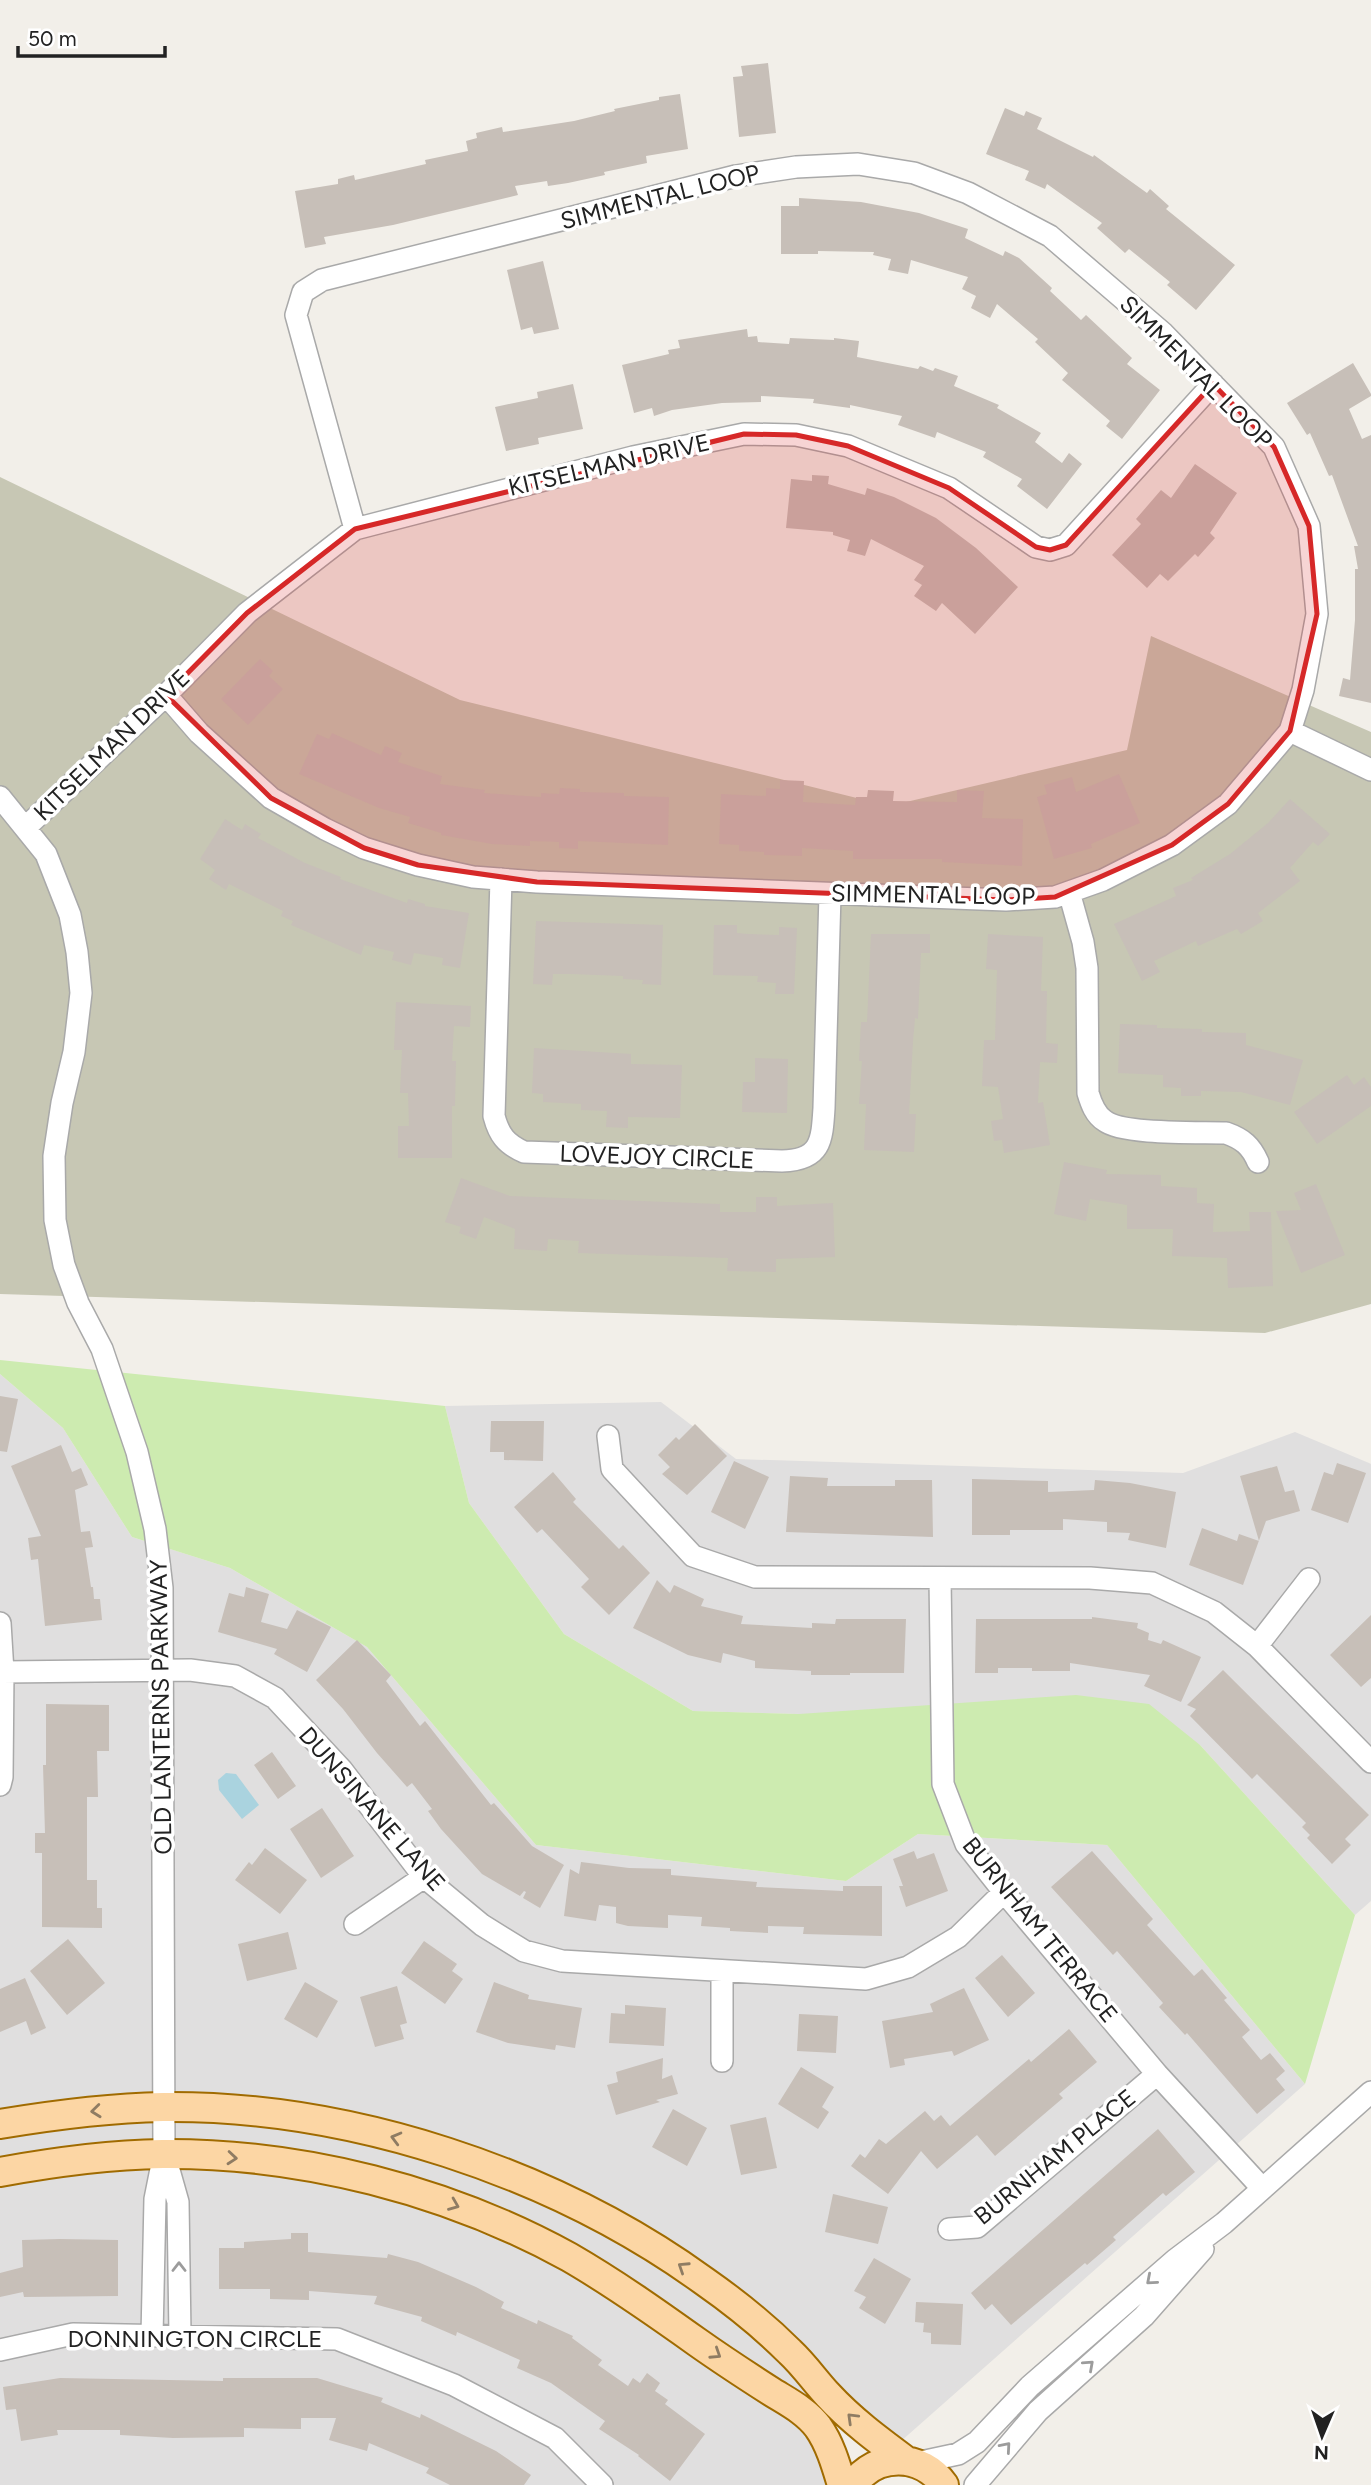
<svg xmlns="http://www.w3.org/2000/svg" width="1371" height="2485" font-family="Figtree,sans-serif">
	<rect width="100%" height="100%" fill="#f2efe9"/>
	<path fill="#e0dfdf" d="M0 1374 63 1428 132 1537 230 1568 367 1647 536 1845 846 1881 918 1834 1107 1845 1305 2084 900 2442 822 2422 825 2485H0Z
		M661 1402 736 1459 1183 1473 1295 1432 1369 1463 1371 1464V1901L1355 1915 1200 1745 799 1714 693 1711 564 1634 469 1503 445 1406Z"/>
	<path fill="#c7c7b4" d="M0 477 460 700 889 806 1127 750 1151 636 1371 732V1304L1265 1333 0 1294Z"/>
	<path fill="#cdebb0" d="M0 1360 445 1406 469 1503 564 1634 693 1711 799 1714 1076 1695 1149 1704 1200 1745 1355 1915 1305 2084 1107 1845 918 1834 846 1881 536 1845 367 1647 230 1568 132 1537 63 1428 0 1374Z"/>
	<path fill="#aad3df" d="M226 1773 236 1774 259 1805 242 1819 219 1790 218 1780Z"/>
	<path fill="#c7bfb8" d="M768 63 776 133 739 137 733 77 743 76 741 66Z
		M680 94 688 149 646 156 647 163 604 172 605 175 568 183 548 186 547 181 515 186 518 195 393 225 324 237 326 244 305 248 295 191 338 184V179L354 175 355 180 426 164 425 160 468 151 466 141 477 138 476 133 502 127 503 132 574 121 615 111 614 109 659 100V97Z
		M1005 108 1024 116 1026 111 1042 118 1037 129 1093 157 1094 155 1147 193 1150 189 1169 206 1166 209 1235 265 1196 310 1167 285 1170 282 1129 249 1125 253 1097 228 1102 223 1047 184 1045 189 1025 180 1029 171 986 154Z
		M799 198 861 202 919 213 968 229 965 238 1003 256 1005 251 1019 258 1052 288 1050 291 1081 320 1086 315 1132 358 1127 364 1160 390 1122 439 1106 426 1110 421 1062 380 1068 373 1035 342 1038 339 997 304 990 318 971 308 976 296 962 289 968 277 911 260 908 274 888 270 891 259 873 255 874 252 818 251V254H781V206H799Z
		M543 261 559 329 534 334 532 327 521 330 507 270Z
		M747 329 748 337 757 336 758 342 789 344 790 338 834 340V338L859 341 857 357 918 369 920 366 933 371 935 368 958 376 954 386 999 405 997 408 1041 433 1035 442 1062 463 1069 453 1082 464 1047 509 1017 486 1022 479 983 457 986 452 937 432 935 438 898 425 902 416 850 405V408L813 403 814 399 761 396V402L722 403 672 410 654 416 652 408 634 413 622 365 669 354 668 350 680 348 678 340Z
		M1353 363 1371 394V396L1349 409 1362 439 1371 435V703L1339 696 1343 678 1350 680 1355 620V569H1358L1354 546H1358L1332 475 1329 476 1310 433 1307 435 1287 403Z
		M573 384 583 429 538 438 539 444 506 451 495 407 538 398 537 392Z
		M1195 464 1237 493 1210 533 1215 538 1198 557 1195 554 1168 581 1160 574 1147 588 1112 555 1141 524 1136 519 1161 490 1171 498Z
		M812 475 829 476 828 484 865 495 867 488 894 497 936 518 976 548 1018 587 975 634 942 603 936 611 914 596 922 585 914 580 924 566 871 539 865 556 847 551 850 540 833 535V532L786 528 791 479 812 481Z
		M260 659 273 671 269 676 283 689 248 725 221 699Z
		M332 733 381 755 385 746 402 753 398 762 442 776 440 784 485 790 484 793 541 797V793L559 794 560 788 580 789V792L624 793V796L669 797 668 845 578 841V849L559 848V842L530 841V846L492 844 441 835V833L408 823 410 817 379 808 299 774 317 734 329 739Z
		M1119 774 1140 823 1091 844 1092 848 1054 859 1037 797 1047 794 1044 785 1072 777 1076 792Z
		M780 780 804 781 803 802 855 805 856 797H867L868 790 894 791 893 801 957 802V790L984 791 982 818 1023 819 1022 866 942 862V859H853V851L802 848V856L764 855V852L739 851V845L719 844 721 794 766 796V788L780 789Z
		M1290 799 1330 834 1318 846 1313 842 1290 868 1300 881 1258 913 1263 921 1241 934 1237 929 1198 946 1196 941 1154 961 1160 972 1142 981 1114 924 1176 896 1173 888 1193 880 1191 878 1230 854 1268 823Z
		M225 819 242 830 245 824 261 834 258 838 305 863 341 877 340 879 407 903 408 899 425 904V906L469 913 460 968 442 965 443 958 414 953 411 965 392 960 394 952 364 945 361 955 291 925 293 921 281 916 283 911 229 884 226 890 209 879 215 870 200 859Z
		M536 921 663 925 661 985 642 984 643 980 623 979V976L571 974H553L552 985 533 984Z
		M714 925H737V933L748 934 779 935V927L797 928 794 994H775L776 983 757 982 758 976 713 975Z
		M871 934H930V953H921L918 1019 915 1018 913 1041 909 1114H916L914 1152 864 1150 866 1104H859L862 1061H859L861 1022H867Z
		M988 934 1043 937 1041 991H1047L1046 1043 1058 1044 1057 1063 1040 1062 1038 1103 1043 1102 1050 1145 1004 1153 1002 1140 994 1141 991 1121 1003 1119 998 1087 982 1086 984 1040H995L997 970 986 969Z
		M396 1002 471 1006 470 1027 454 1026 452 1061H456L455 1106H452V1158H398V1126H409L408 1093H400L402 1050H394Z
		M1120 1024 1157 1025V1028L1202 1029V1032L1246 1033V1045L1303 1060 1290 1105 1241 1092 1201 1091V1096H1181V1088L1163 1087V1075L1118 1073Z
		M534 1048 631 1054V1064L682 1065 680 1118 628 1117V1128L606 1127 607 1111 581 1110V1104L543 1102V1094L532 1093Z
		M755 1058 788 1059 787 1113 742 1112 743 1082H755Z
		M1347 1075 1354 1085 1364 1077 1371 1087V1106L1317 1144 1294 1112Z
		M1064 1162 1107 1170 1106 1174 1161 1175V1186L1197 1188V1203L1214 1204 1213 1232 1250 1231 1249 1212H1271L1273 1286 1228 1288 1227 1258 1172 1256 1173 1229H1127V1205L1090 1199 1086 1221 1054 1214Z
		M461 1178 510 1196 720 1204V1212H756V1197H777V1206L833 1203 835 1257 776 1259V1272L727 1271 728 1258 578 1253 579 1241 548 1239 547 1251 514 1249 515 1229 484 1217 476 1239 459 1233 461 1227 445 1222Z
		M1316 1184 1345 1255 1301 1273 1276 1211 1301 1210 1294 1193Z
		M0 1396 18 1399 7 1452 0 1451Z
		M491 1421H544L543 1461 504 1460V1452H490Z
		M695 1424 727 1456 687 1495 662 1474 670 1467 658 1455 676 1437 679 1440Z
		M61 1445 72 1472 81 1468 88 1485 75 1490 81 1532 90 1531 93 1547 85 1548 91 1587H93L94 1599H100L102 1620 45 1626 38 1559 31 1560 28 1538 41 1536 11 1466Z
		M734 1461 769 1477 745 1529 711 1512Z
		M1337 1463 1366 1473 1348 1523 1311 1510 1324 1472 1333 1475Z
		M1277 1466 1285 1492 1294 1490 1300 1511 1266 1521 1243 1585 1189 1565 1202 1528 1237 1541 1239 1534 1259 1541 1240 1476Z
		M553 1472 576 1499 573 1502 619 1549 623 1545 650 1573 609 1615 581 1587 589 1579 542 1529 537 1533 514 1507Z
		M790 1476 828 1478 827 1486H895V1480H932L933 1537 786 1532Z
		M972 1479 1048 1481V1492L1094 1490 1095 1480 1130 1483 1176 1492 1166 1548 1128 1540 1130 1533 1107 1532V1522L1063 1519V1530H1010V1535H972Z
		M657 1580 670 1593 674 1585 704 1599 701 1606 743 1616 741 1624 812 1628V1623L835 1624 836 1619H906L904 1673H850V1675H811V1671L755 1668V1661L723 1653 721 1663 688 1655 633 1628Z
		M246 1587 269 1594 261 1622 287 1629 297 1610 331 1627 307 1672 274 1654 277 1649 218 1632 229 1593 244 1597Z
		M1371 1615V1678L1361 1687 1330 1655Z
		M1092 1617 1138 1623 1137 1628 1149 1633 1148 1640 1161 1644 1163 1640 1201 1657 1181 1702 1144 1686 1150 1675 1070 1663V1671H1032V1668H998V1673H975L976 1619H1092Z
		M357 1640 391 1675 386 1681 420 1726 425 1721 491 1805 494 1803 532 1846 564 1865 540 1908 523 1898 526 1892 524 1891 520 1896 482 1874 441 1829 428 1811 432 1809 412 1783 407 1787 377 1753 343 1709 316 1680Z
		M1223 1670 1369 1815 1345 1839 1351 1845 1332 1864 1307 1838 1310 1835 1302 1827 1306 1823 1257 1774 1252 1779 1190 1716 1196 1709 1187 1705Z
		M46 1704 109 1705V1751H97L98 1797H87V1880H97V1908H102V1928L42 1927V1853H35V1833H45L43 1765H46Z
		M272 1752 296 1786 278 1799 254 1765Z
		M322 1808 354 1856 321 1878 290 1829Z
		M265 1848 307 1880 280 1914 235 1880 249 1862 252 1865Z
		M914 1851 917 1859 934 1853 948 1891 906 1907 899 1886H903L893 1859Z
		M1092 1851 1153 1919 1147 1925 1194 1976 1202 1969 1227 1998 1224 2000 1250 2030 1242 2037 1261 2060 1270 2053 1285 2071 1276 2079 1285 2090 1257 2114 1187 2033 1185 2035 1159 2007 1163 2003 1117 1951 1113 1955 1051 1887Z
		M581 1862 629 1868 671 1869V1875L757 1882 756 1887 843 1891V1886H882V1936L803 1934 804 1927 768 1926V1933L730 1931V1928L701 1926 702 1917 668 1915V1928L628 1926 616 1923V1907L599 1905 596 1921 564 1916 570 1869 579 1874Z
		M288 1932 297 1969 247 1981 238 1944Z
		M68 1939 105 1983 67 2015 30 1971Z
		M424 1941 457 1964 452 1971 463 1979 445 2004 401 1973Z
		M1002 1955 1035 1993 1008 2017 975 1978Z
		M25 1978 46 2028 31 2035 26 2021 0 2032V1989Z
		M305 1982 338 2001 317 2038 284 2019Z
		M494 1982 529 1995 528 1999 582 2008 575 2048 556 2045 555 2050 508 2043 476 2032Z
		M397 1986 407 2023 400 2025 404 2039 375 2047 360 1997Z
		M964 1988 989 2040 954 2056 952 2051 904 2059 905 2065 890 2068 882 2021 933 2012 930 2004Z
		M625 2005 666 2008 664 2046 609 2043 611 2013 625 2014Z
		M799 2014 838 2016 836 2053 797 2051Z
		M1069 2029 1097 2062 1059 2094 1063 2098 995 2156 977 2135 937 2169 921 2151 888 2194 851 2166 860 2154 865 2158 879 2139 886 2144 925 2111 934 2121 941 2115 950 2126 1029 2059 1031 2062Z
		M663 2058 662 2079 672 2075 678 2094 656 2100 660 2102 616 2115 607 2085 618 2082 616 2072Z
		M801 2067 834 2087 822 2107 829 2112 818 2129 778 2104Z
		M673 2109 707 2128 687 2166 652 2147Z
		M766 2117 777 2168 741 2175 730 2125Z
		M1158 2129 1195 2172 1166 2196 1163 2193 1113 2237 1116 2240 1087 2265 1085 2263 1011 2325 992 2304 985 2310 971 2293Z
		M833 2194 888 2207 878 2244 825 2232Z
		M291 2233H308V2252L387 2258 388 2254 418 2262 476 2287 504 2302 501 2308 537 2324 538 2320 573 2336 572 2338 602 2360 598 2365 628 2386 633 2378 640 2383 647 2373 660 2383 655 2391 668 2400 665 2404 705 2434 670 2481 638 2456 639 2455 599 2429 605 2421 551 2383 517 2368 520 2360 457 2332 456 2336 421 2321 422 2317 374 2304 377 2296 309 2291V2300L270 2299V2289H219V2248H244V2242L291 2239Z
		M60 2239 118 2240V2296L24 2297 23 2292 0 2297V2273L23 2267 22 2240Z
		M874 2258 911 2279 885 2324 859 2308 866 2297 854 2291Z
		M916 2302 963 2304 961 2345 931 2344V2333L923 2332 924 2323 915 2322Z
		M60 2378 223 2381V2378H317L383 2398 381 2402 420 2418 421 2414 496 2451 531 2475 524 2485H450L426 2473 429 2468 369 2443 367 2451 329 2440 336 2418H301V2429L244 2428V2437L173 2438 120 2435V2430H57L58 2435 21 2441 16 2409 6 2410 3 2387Z"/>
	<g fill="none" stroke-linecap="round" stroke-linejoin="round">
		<g stroke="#a9a9a9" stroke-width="24">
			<path id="minor" d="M166 695 199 733 271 798 325 829 364 848 418 865 473 877 537 882 1006 900 1055 897 1103 880 1172 845 1228 804 1290 731 1303 690 1317 614 1309 526 1274 447 1163 333 1050 236 968 193 914 173 858 164 796 167 736 176 322 280 303 292 296 315 355 529
				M1290 731 1371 770
				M0 797 46 854 70 915 77 952 81 993 74 1052 62 1103 54 1156 55 1220 64 1265 78 1303 102 1349 137 1452 155 1529 162 1588 164 2154 155 2199 152 2336
				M25 828 166 695 247 613 355 529 633 457 744 434 796 435 848 446 949 488 1036 547 1050 550 1066 545 1213 384
				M501 879 494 1116C499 1135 506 1144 524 1152L782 1161C821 1160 822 1141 824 1108L830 894
				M1069 892 1083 942 1087 968 1088 1093C1091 1103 1095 1115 1105 1121 1123 1135 1200 1132 1226 1133 1243 1139 1251 1146 1258 1162
				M608 1436 612 1469 693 1556 755 1577 1090 1578 1152 1583 1214 1612 1257 1646 1371 1762
				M940 1578 943 1784 966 1844 1004 1892 1157 2074 1262 2188
				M0 1623 3 1672 2 1777 0 1785
				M1257 1646 1309 1579
				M3 1672 190 1670 235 1676 275 1698 342 1770 424 1877 482 1925 524 1951 562 1961 866 1979 908 1967 958 1937 1004 1892
				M355 1924 424 1877
				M722 2061V1971
				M165 2156 178 2202 180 2335
				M949 2229 977 2227 1157 2074
				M0 2350 73 2334 337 2339 454 2385 555 2438 602 2485
				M916 2463 958 2454 977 2442 1030 2386 1175 2260 1224 2223 1371 2092
				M975 2485 1038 2411 1144 2316 1203 2249"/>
		</g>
		<g stroke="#a06b00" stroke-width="32">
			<path id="major" d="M0 2124C54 2115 108 2108 163 2107 350 2105 553 2172 704 2281 734 2302 764 2326 790 2352 804 2365 815 2381 828 2395 851 2420 878 2440 905 2460
				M0 2172C54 2162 108 2155 163 2154 302 2153 447 2190 569 2257 614 2283 655 2312 697 2342 721 2359 747 2376 772 2392 788 2402 806 2411 818 2427 830 2444 836 2465 842 2485
				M853 2485C876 2452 922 2453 944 2485"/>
		</g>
		<use href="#minor" stroke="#fff" stroke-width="21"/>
		<use href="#major" stroke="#fcd6a4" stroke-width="28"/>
	</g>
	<defs><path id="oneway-chevron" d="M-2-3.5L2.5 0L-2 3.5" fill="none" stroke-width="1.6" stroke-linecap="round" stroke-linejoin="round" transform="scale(1.75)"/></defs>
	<g stroke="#8f7c63">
		<use href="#oneway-chevron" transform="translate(96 2111) rotate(174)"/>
		<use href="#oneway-chevron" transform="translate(396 2138) rotate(-165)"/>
		<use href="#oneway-chevron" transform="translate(232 2158) rotate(5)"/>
		<use href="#oneway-chevron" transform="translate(454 2205) rotate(22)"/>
		<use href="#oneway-chevron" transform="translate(683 2267) rotate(-147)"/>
		<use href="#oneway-chevron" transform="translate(716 2354) rotate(33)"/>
		<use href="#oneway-chevron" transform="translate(852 2418) rotate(-136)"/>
	</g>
	<g stroke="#9c9c9c">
		<use href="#oneway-chevron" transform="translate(179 2267) rotate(-90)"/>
		<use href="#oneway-chevron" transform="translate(1151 2280) rotate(139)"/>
		<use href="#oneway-chevron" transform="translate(1089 2365) rotate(-42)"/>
		<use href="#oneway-chevron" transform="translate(1006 2447) rotate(-49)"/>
	</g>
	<path fill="#d62828" fill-opacity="0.2" stroke="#d62828" stroke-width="5" stroke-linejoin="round" d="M1213 384 1274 447 1309 526 1317 614 1290 731 1228 804 1172 845 1055 897 1006 900 537 882 418 865 364 848 271 798 166 695 247 613 355 529 744 434 796 435 848 446 949 488 1036 547 1050 550 1066 545Z"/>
	<g text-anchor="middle" stroke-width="7" stroke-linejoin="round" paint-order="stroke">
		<g font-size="24" fill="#222" stroke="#fff">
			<text transform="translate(660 197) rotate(-14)" y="8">SIMMENTAL LOOP</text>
			<text transform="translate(1196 372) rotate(45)" y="8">SIMMENTAL LOOP</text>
			<text transform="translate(609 465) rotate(-13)" y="8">KITSELMAN DRIVE</text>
			<text transform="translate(112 745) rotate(-44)" y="8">KITSELMAN DRIVE</text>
			<text transform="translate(933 895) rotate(1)" y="8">SIMMENTAL LOOP</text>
			<text transform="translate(657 1157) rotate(2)" y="8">LOVEJOY CIRCLE</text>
			<text transform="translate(161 1707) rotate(-91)" y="8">OLD LANTERNS PARKWAY</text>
			<text transform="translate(372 1809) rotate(49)" y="8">DUNSINANE LANE</text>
			<text transform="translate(1040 1930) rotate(51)" y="8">BURNHAM TERRACE</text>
			<text transform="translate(1055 2157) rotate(-39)" y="8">BURNHAM PLACE</text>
			<text x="195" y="2347">DONNINGTON CIRCLE</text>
		</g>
	</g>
	<g transform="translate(1322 2436) rotate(182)" stroke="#ffffff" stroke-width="5" paint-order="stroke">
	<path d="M0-5L12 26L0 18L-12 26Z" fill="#222222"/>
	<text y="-10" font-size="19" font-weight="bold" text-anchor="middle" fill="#222222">N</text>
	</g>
	<path d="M18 46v10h147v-10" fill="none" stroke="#222222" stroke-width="3.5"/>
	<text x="28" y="46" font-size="21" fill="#222222" stroke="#ffffff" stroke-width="5" paint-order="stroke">50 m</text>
</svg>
